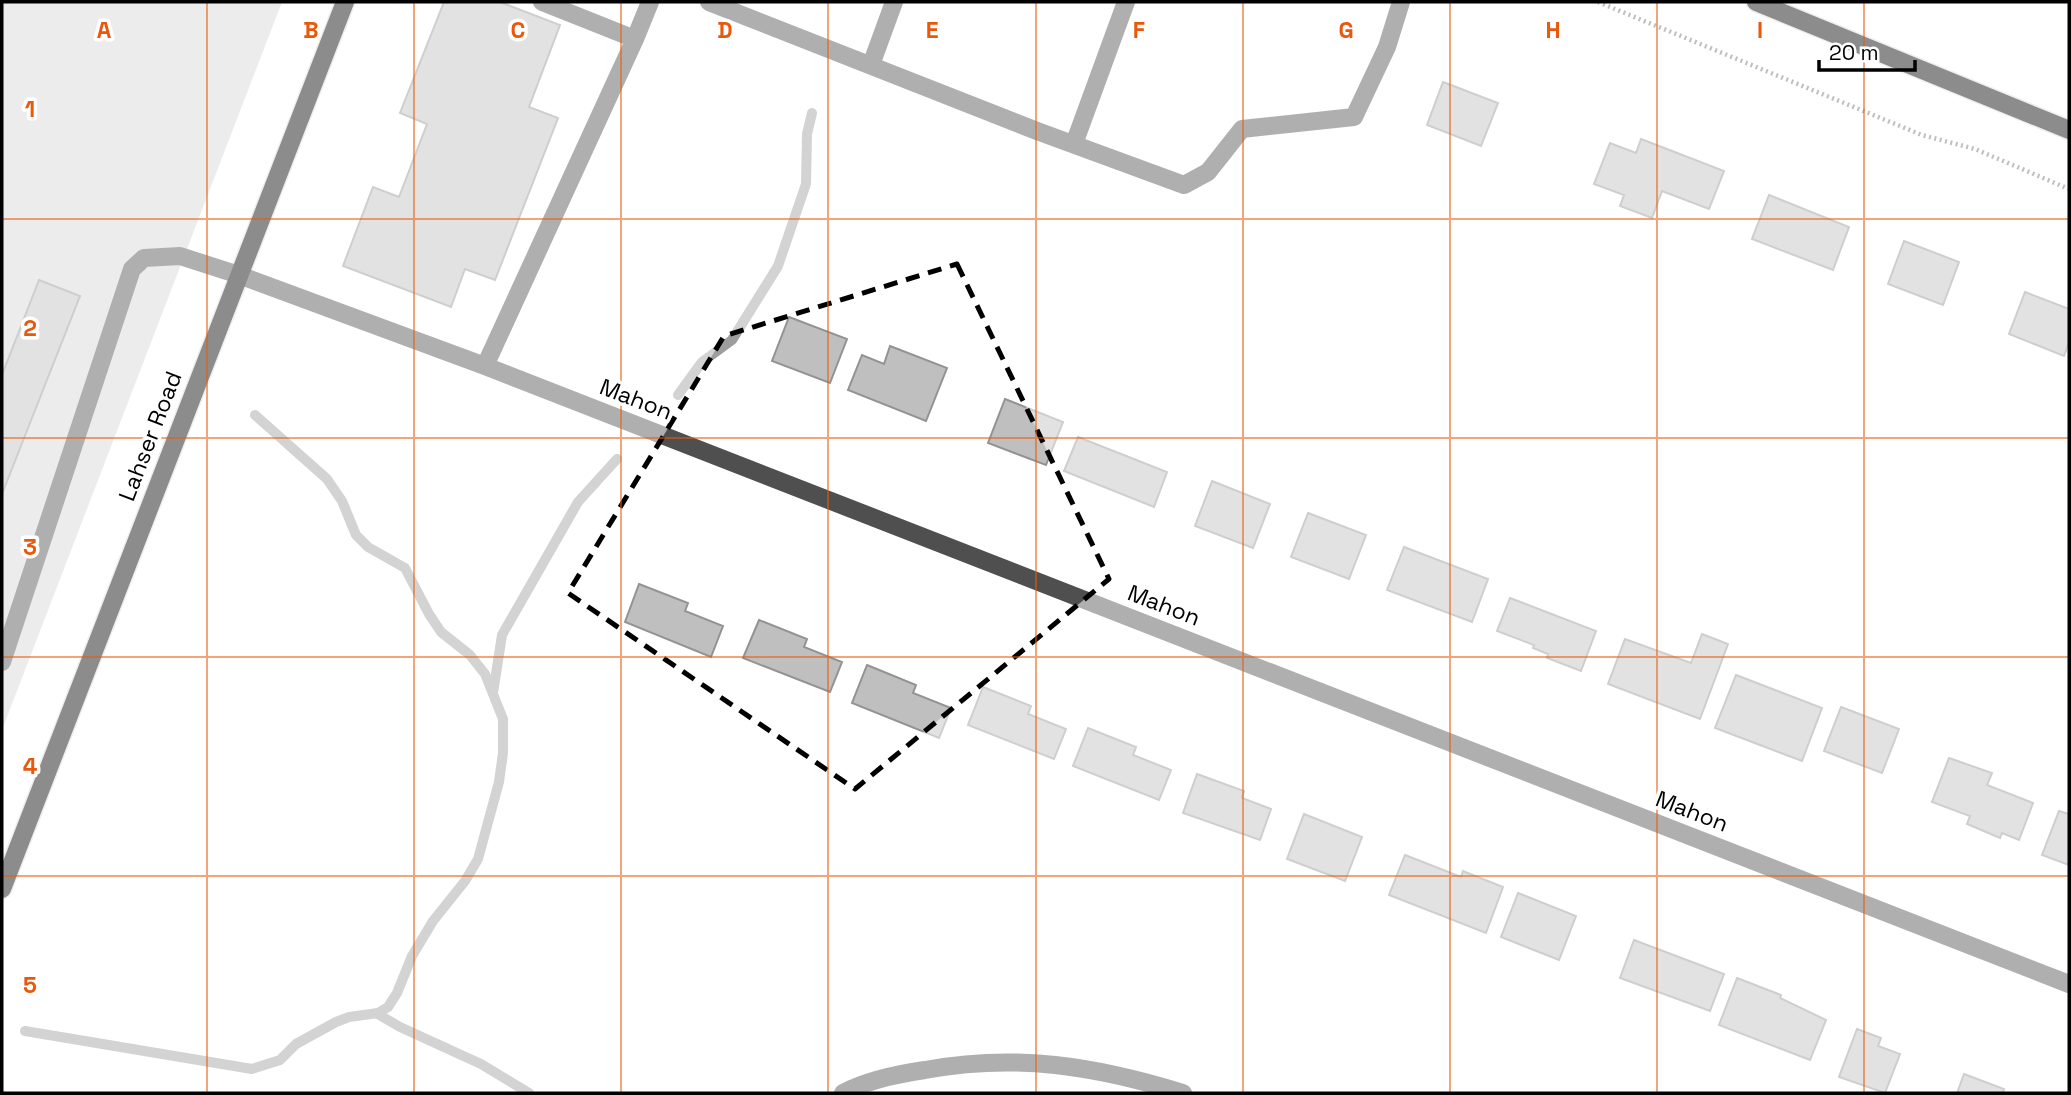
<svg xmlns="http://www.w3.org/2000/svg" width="2071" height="1095" font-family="'Space Grotesk',sans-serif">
	<rect width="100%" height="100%" fill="#fff"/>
	<path fill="#d6d6d6" d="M2 2H282L2 730Z"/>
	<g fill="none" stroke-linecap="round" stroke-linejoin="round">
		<path stroke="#9d9d9d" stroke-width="10" d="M678 395 702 362 732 340 778 266 806 184 807 134 812 113
			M493 693 502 635 578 502 617 459
			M376 1013 400 1027 481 1064 529 1093
			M25 1031 252 1069 280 1060 296 1044 336 1022 349 1017 378 1013 388 1007 397 993 412 956 433 921 465 881 478 859 499 782 503 753V719L485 674 470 655 441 632 429 614 405 568 368 547 356 535 342 501 327 479 255 415"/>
	</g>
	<path fill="#bfbfbf" stroke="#939393" stroke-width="2" d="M444 2H500L560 25 529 107 558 118 495 280 465 269 451 307 343 266 373 187 399 197 427 124 400 113Z
		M1443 82 1498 103 1481 146 1427 125Z
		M1641 139 1724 171 1709 209 1662 191 1652 218 1620 206 1624 195 1594 184 1610 143 1636 153Z
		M1769 195 1849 227 1833 270 1752 239Z
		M1904 241 1959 262 1943 305 1888 284Z
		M39 280 80 296 2 494V375Z
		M2025 292 2069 309V342L2064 356 2009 334Z
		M789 317 847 339 830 383 772 361Z
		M890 346 947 368 926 421 848 390 862 355 884 364Z
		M1005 399 1063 422 1046 465 988 443Z
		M1078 437 1167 472 1154 507 1064 471Z
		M1212 481 1270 504 1253 548 1195 526Z
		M1308 513 1366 535 1349 579 1291 557Z
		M1404 547 1488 579 1472 622 1387 590Z
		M639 584 688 603 685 611 723 626 711 657 625 622Z
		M1510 598 1596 631 1581 671 1547 658 1548 654 1533 648 1534 645 1497 631Z
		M759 620 807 639 804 647 842 662 830 692 743 658Z
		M1702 634 1728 644 1700 719 1608 684 1625 639 1691 663Z
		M867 665 916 685 913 693 951 708 939 738 852 703Z
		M1736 675 1822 708 1802 761 1715 728Z
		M983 687 1031 706 1028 714 1066 729 1054 759 968 725Z
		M1841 707 1899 729 1882 773 1824 751Z
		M1088 728 1136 747 1133 755 1171 770 1159 800 1073 766Z
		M1949 758 1992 773 1987 785 2033 803 2019 840 2002 833 2000 838 1967 824 1970 816 1932 802Z
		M1197 774 1244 791 1242 798 1271 809 1260 840 1183 813Z
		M2059 811 2069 814V865L2042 855Z
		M1304 814 1362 837 1345 881 1287 859Z
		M1405 855 1461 877 1463 871 1503 887 1486 933 1389 895Z
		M1518 893 1576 916 1559 960 1501 937Z
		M1634 940 1724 974 1710 1011 1620 978Z
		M1737 978 1781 995 1780 998 1826 1020 1810 1060 1719 1025Z
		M1857 1029 1881 1038 1878 1046 1900 1054 1885 1093 1839 1077Z
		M1964 1074 2004 1089 2003 1093H1957Z"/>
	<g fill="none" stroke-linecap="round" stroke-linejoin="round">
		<g stroke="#dbdbdb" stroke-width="21">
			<path id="major" d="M1756 2 2069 130
				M2 889 345 2"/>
		</g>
		<path stroke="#717171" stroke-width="4.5" stroke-dasharray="2 3.5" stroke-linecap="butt" d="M1598 2 1922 135 1975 149 2069 189"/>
		<path stroke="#4f4f4f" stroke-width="18" d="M709 2 1037 131 1184 185 1208 172 1242 129 1354 117 1387 47 1401 2
			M635 39 650 2
			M871 65 894 2
			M1074 144 1126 2
			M485 366 635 39 542 2
			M2 662 132 269 144 258 180 256 239 275 485 366 2069 984
			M843 1093C868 1080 897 1074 925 1070 1016 1053 1095 1066 1183 1093"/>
		<use href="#major" stroke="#000" stroke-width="18"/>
	</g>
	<path d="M0 0H2071V1095H0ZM957 264 1109 579 855 789 568 593 724 336Z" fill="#fff" fill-opacity=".55" fill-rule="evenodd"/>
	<path fill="none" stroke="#000" stroke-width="5" stroke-dasharray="14 9" stroke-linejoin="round" d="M957 264 1109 579 855 789 568 593 724 336Z"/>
	<path fill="none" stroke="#e8590c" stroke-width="2" stroke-opacity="0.55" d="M207 2V1093M414 2V1093M621 2V1093M828 2V1093M1036 2V1093M1243 2V1093M1450 2V1093M1657 2V1093M1864 2V1093M2 219H2069M2 438H2069M2 657H2069M2 876H2069"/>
	<g text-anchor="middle" stroke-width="7" stroke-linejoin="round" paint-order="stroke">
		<g font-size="23" fill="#000" stroke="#fff">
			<text transform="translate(636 399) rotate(21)" y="8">Mahon</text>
			<text transform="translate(150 436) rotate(-69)" y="8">Lahser Road</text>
			<text transform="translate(1164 605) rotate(21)" y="8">Mahon</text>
			<text transform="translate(1692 811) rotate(21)" y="8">Mahon</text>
		</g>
	</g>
	<g font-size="23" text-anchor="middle" font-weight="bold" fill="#e8590c" stroke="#fff" stroke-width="7" stroke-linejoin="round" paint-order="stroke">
		<text x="104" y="38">A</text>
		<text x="311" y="38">B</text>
		<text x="518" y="38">C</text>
		<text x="725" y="38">D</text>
		<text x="932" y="38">E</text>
		<text x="1139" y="38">F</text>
		<text x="1346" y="38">G</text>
		<text x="1553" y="38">H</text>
		<text x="1760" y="38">I</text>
		<text x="30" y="117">1</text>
		<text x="30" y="336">2</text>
		<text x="30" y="555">3</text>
		<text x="30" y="774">4</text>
		<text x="30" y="993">5</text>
	</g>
	<rect width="2071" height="1095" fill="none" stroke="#000000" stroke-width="7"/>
	<path d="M1819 60v10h96v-10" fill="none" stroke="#000000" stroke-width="3.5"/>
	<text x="1829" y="60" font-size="21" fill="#000000" stroke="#ffffff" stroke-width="5" paint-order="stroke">20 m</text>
</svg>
